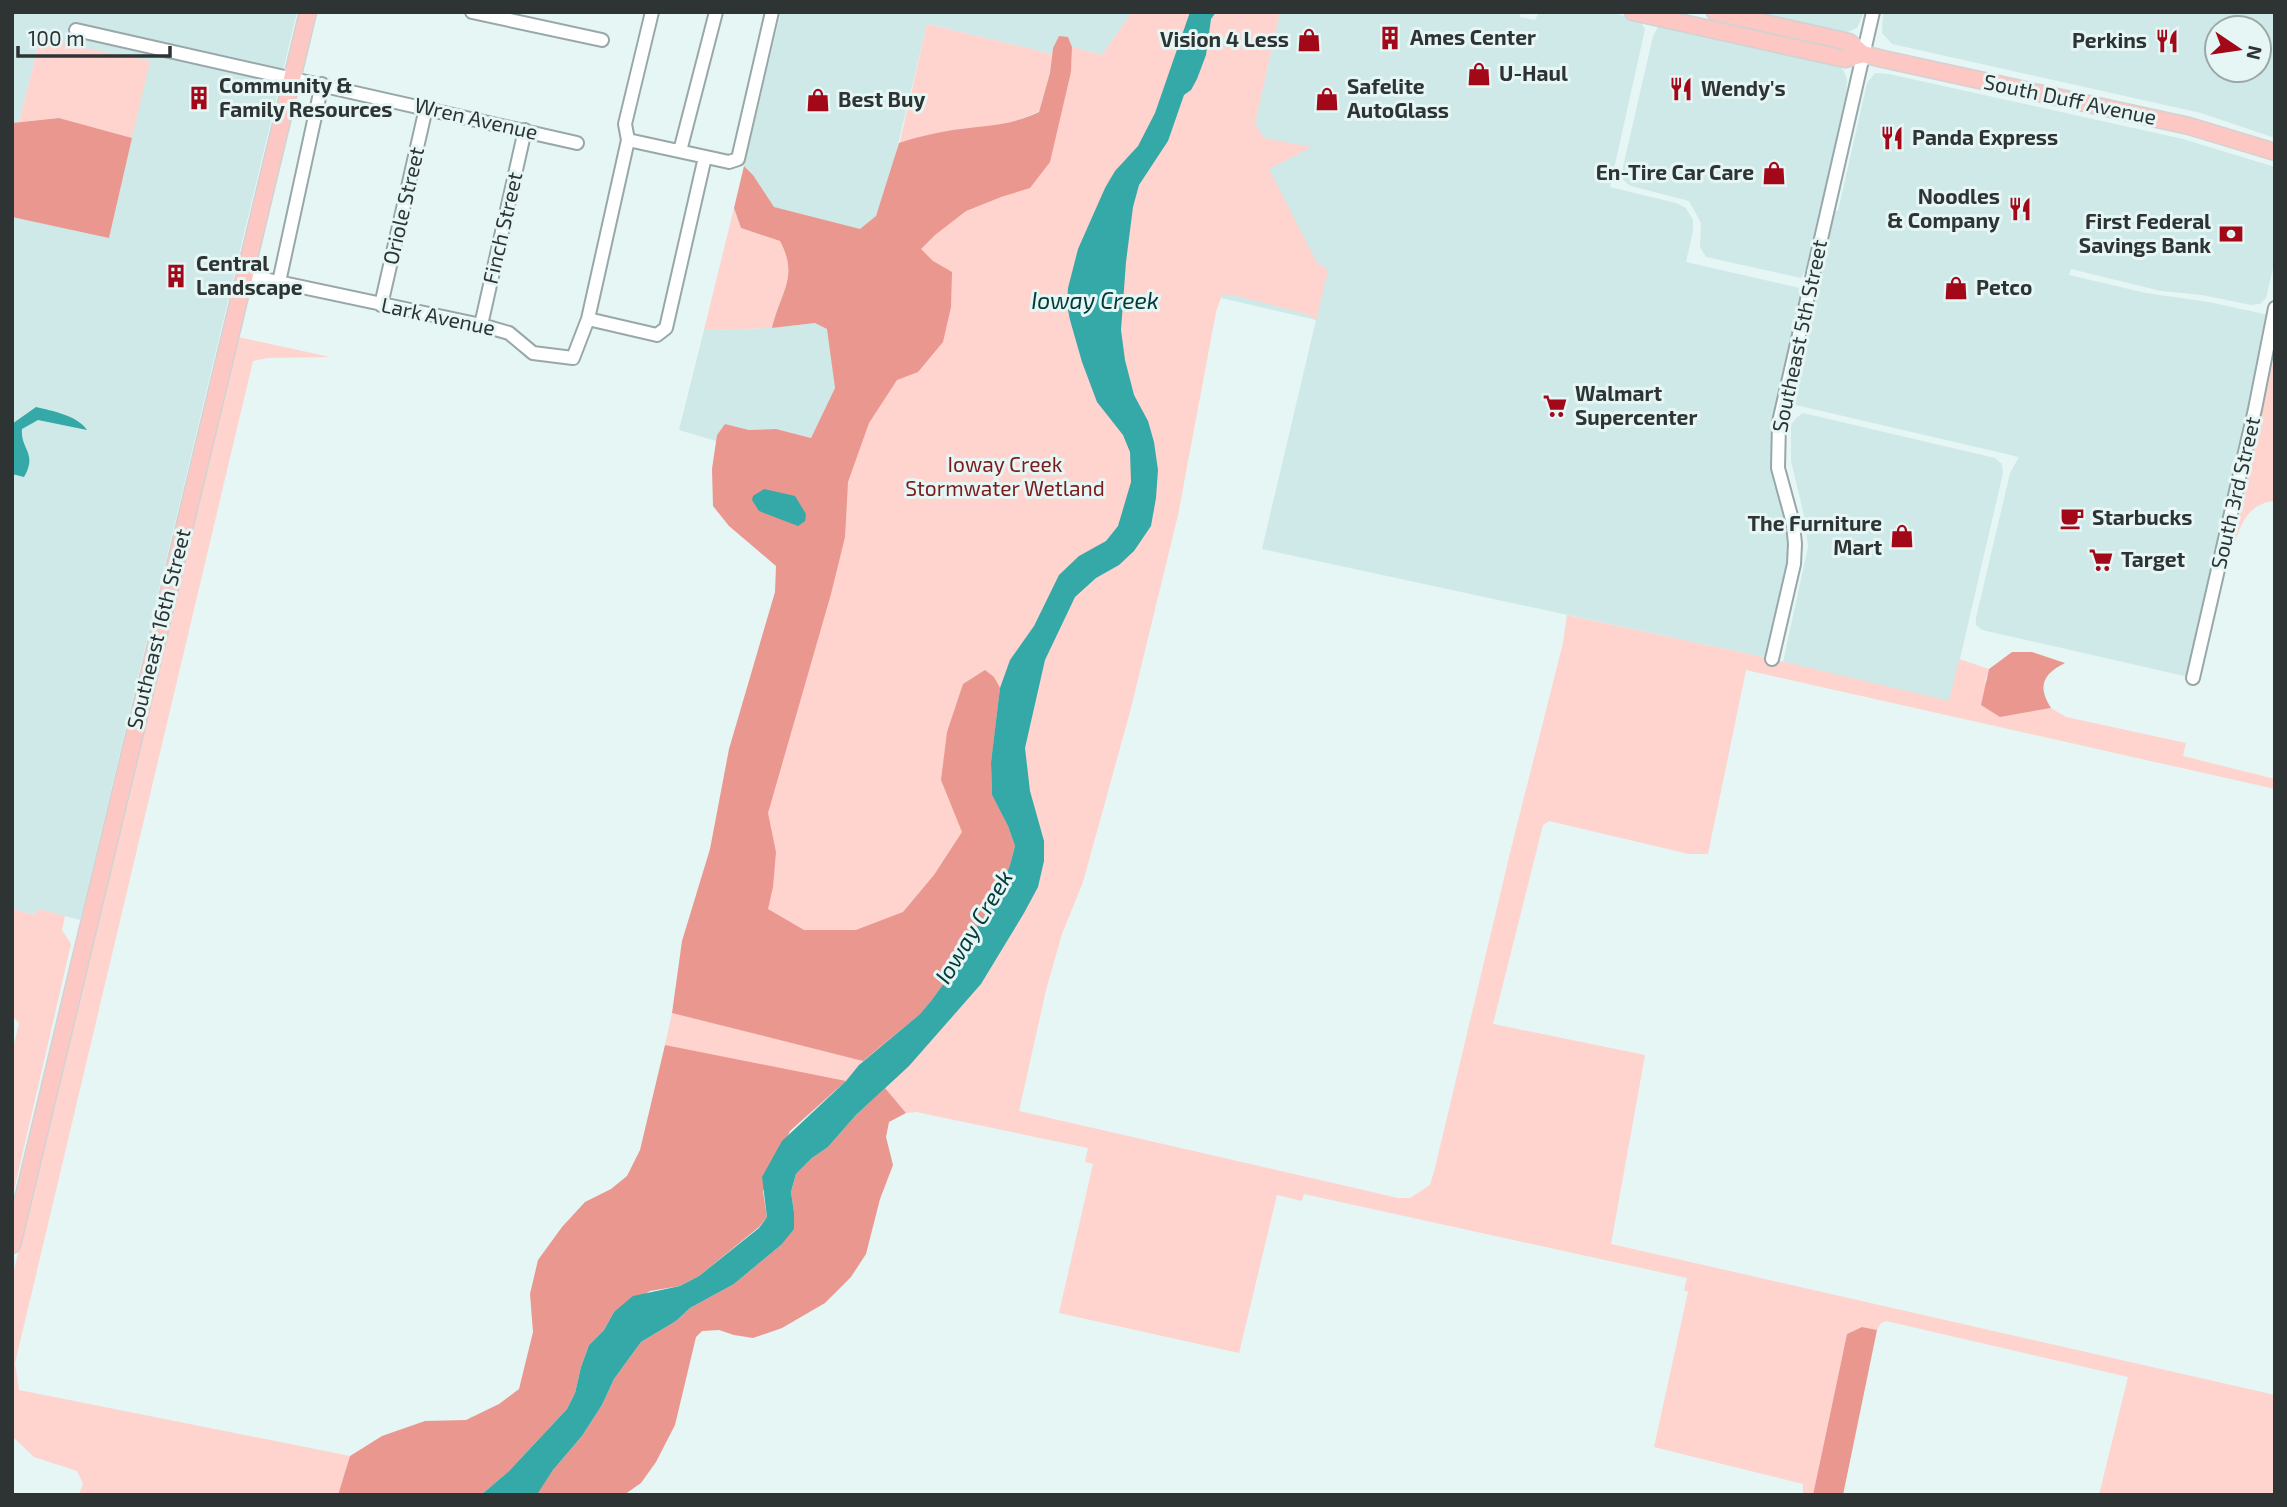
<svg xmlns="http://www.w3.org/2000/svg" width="2287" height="1507" font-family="'Exo 2',sans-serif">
	<rect width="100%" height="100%" fill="#e5f6f5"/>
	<path fill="#cfe9e8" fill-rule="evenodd" d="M12 12H297L80 920 38 909 36 915 12 909V217L109 237 149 62 40 39 19 122 12 123Z
		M781 12H1132L1102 55 1072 47 1067 37 1053 48 1052 54 927 24 892 169 876 216 860 230 773 207 753 175 744 166Z
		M1280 12H1521L1520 17 1535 20 1539 12H1607L1639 19 1645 29 1610 187 1676 203 1686 208 1693 220V231L1686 262 1808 290 1827 209 1838 211 1867 83 1875 73 1889 74 2183 139 2275 167V260L2266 298 2260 304 2251 305 2202 295 2161 291 2071 269 2069 275 2146 293 2209 302 2273 316 2193 678 1982 630 1976 625V618L2010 473 2019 457 1783 402 1777 445 1795 544 1772 659 1262 549 1316 320 1221 298 1255 123Z
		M1743 12H1864L1857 28 1843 34Z
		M1883 12H2275V138L2201 113 1892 44 1882 33ZM2259 28V70H2217V28Z
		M1662 25 1836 63 1844 71 1847 80 1846 94 1806 270 1801 278 1706 257 1700 247 1701 223 1689 201 1631 186 1623 180V167L1653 36 1658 27Z
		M815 323 828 329 835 388 811 438 776 429 749 430 725 424 717 435 716 441 679 430 704 330 772 328Z
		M1803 413 1995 458 2002 464 2003 473 1950 702 1783 662 1808 547 1805 520 1791 461V425L1796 418Z"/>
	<path fill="#ffd3ce" d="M1132 12H1280L1255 124 1264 138 1312 147 1269 169 1317 263 1328 270 1316 320 1306 314 1238 296 1222 294 1216 312 1178 515 1130 712 1083 882 1062 934 1046 990 1019 1111 1398 1198H1410L1430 1185 1435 1168 1511 849 1563 643 1567 615 1772 659 1949 701 1959 659 1989 669 1985 681 2000 717 2051 708 2066 717 2186 743 2183 756 2275 779V789L1746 670 1708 854H1689L1549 821 1543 825 1493 1024 1645 1055 1611 1244 2275 1395V1495H2099L2128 1377 1886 1321 1881 1323 1877 1330 1862 1327 1847 1334 1813 1495H1803V1484L1654 1447 1688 1292 1684 1290 1687 1278 1304 1194 1302 1201 1277 1195 1239 1353 1059 1313 1093 1164 1085 1162 1088 1148 916 1112 906 1113 888 1092 665 1045 672 1013 698 1019 927 24 1052 54 1050 73 1039 111C1012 125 986 128 956 129L1051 154 1071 72 1072 47 1102 55Z
		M40 39 150 61 132 138 59 118 19 122Z
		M734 208 741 228 780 241C799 277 781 291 772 328L704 330Z
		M238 337 330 357 268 358 253 361 15 1363 19 1390 350 1456 338 1495H79L83 1483 77 1471 34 1457 12 1436V1278Z
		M2275 353V501C2249 503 2241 523 2234 545H2231Z
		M12 909 35 915 38 909 65 916 62 930 71 944 12 1199V1053L19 1023 12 1016Z"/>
	<path fill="#ea9790" d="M1059 36 1068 37 1072 47 1071 72 1050 162 1030 188 1001 197 966 211 935 235 921 249 933 261 952 272 951 307 943 342 918 372 897 380 869 423 848 482 845 537 831 594 768 813 776 852 773 887 768 909 804 930H856L903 912 934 875 962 832 941 780 947 732 963 684 985 670 994 677 1000 688 991 762 992 795 1008 826 1015 846 1010 865 997 898 976 928 950 975 931 1001 920 1014 863 1061 672 1013 682 941 710 849 729 749 775 592 776 566 729 526 713 506 712 469 717 435 725 424 749 430 776 429 811 438 835 388 827 329 815 323 772 328C781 291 799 277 780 241L741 228 734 208 744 166 753 175 774 207 860 229 876 216 899 143C917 137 934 133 953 130 987 125 1006 127 1039 112L1050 73 1053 48Z
		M59 118 132 138 109 238 12 217V123Z
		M2012 652H2032L2065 663C2043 674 2037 686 2051 708L2000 717 1981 705 1989 669Z
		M665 1045 846 1081 790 1131 763 1191 767 1217 759 1227 699 1276 680 1286 650 1291 614 1312 604 1330 589 1345 581 1367 575 1393 567 1409 509 1471 481 1495H338L350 1456 382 1436 425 1421 466 1420 499 1404 519 1389 533 1332 530 1294 538 1260 562 1227 585 1202 611 1189 627 1176 640 1150Z
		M885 1088 906 1113 889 1122 886 1137 893 1165 880 1199 866 1254 851 1277 825 1303 782 1328 753 1338 734 1335 719 1330 702 1331 696 1337 675 1425 656 1462 641 1483 624 1495H533L538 1492 553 1470 582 1436 602 1405 614 1379 641 1342 676 1321 690 1308 734 1284 781 1245 794 1212 791 1192 796 1174 812 1158 828 1147 856 1115Z
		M1862 1327 1877 1330 1843 1495H1813L1847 1334Z"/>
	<path fill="#34a9a7" d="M1190 12H1216L1211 19 1206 55 1197 79 1191 90 1184 95 1168 141 1139 185 1133 207 1126 262 1121 330 1125 360 1134 395 1148 421 1154 442 1158 470 1156 498 1151 526 1134 551 1119 565 1096 578 1075 597 1045 660 1025 748 1030 791 1044 841V861L1038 887 1024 913 981 984 909 1066 856 1115 828 1147 812 1158 796 1174 791 1192 794 1212V1229L781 1245 734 1284 690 1308 676 1321 641 1342 614 1379 602 1405 582 1436 553 1470 538 1493 533 1495H481L509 1471 567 1409 575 1393 581 1367 589 1345 604 1330 614 1312 633 1296 680 1286 699 1276 759 1228 767 1217 762 1177 782 1141 846 1081 859 1065 920 1014 931 1001 950 975 976 928 997 898 1010 865 1015 846 1008 826 992 795 991 762 1000 688 1010 660 1034 626 1059 575 1079 556 1106 541 1118 526 1131 482 1130 452 1123 435 1097 402 1082 362 1070 320 1067 305 1068 288 1078 249 1105 188 1115 171 1138 146 1155 113Z
		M36 407C52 411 77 415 87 430L38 420 22 429C20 449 38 453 24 477L12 474V424Z
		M764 489 795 496 806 514 805 521 798 526 759 511 752 500 753 496Z"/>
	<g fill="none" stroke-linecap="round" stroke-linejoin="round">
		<g stroke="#98a8a8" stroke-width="16">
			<path id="minor" d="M472 12 602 40
				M76 30 577 143
				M628 140 729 162 738 159 772 12
				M680 151 716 12
				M245 275 481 325 509 333 533 353 573 358 588 319 628 140 625 124 652 12
				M279 282 322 84
				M381 305 426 108
				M588 319 657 335 666 328 705 157
				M481 325 525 130
				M1772 659 1794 564 1795 544 1793 523 1778 468 1779 422 1873 12
				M2193 678 2255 409 2275 308"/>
		</g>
		<g stroke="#d1d2d2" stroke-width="19">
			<path id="major" d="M1633 12 1845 59 1863 54 1883 59 2189 126 2275 152
				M1715 12 1849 42 1863 54
				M12 1245 308 12"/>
		</g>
		<use href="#minor" stroke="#fff" stroke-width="12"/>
		<use href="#major" stroke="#fdc8c4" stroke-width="16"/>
	</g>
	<defs>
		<g id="building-bare" transform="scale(1.89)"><path d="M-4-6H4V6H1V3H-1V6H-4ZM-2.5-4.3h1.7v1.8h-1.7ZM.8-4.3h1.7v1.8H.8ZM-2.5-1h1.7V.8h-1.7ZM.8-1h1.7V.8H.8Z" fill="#a30819" stroke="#e5f6f5" stroke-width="2.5" paint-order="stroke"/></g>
		<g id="shop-bare" transform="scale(1.89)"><path d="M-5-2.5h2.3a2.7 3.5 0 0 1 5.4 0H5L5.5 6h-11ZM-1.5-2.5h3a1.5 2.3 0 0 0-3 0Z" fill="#a30819" stroke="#e5f6f5" stroke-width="2.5" paint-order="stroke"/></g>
		<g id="restaurant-bare" transform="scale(1.89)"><path d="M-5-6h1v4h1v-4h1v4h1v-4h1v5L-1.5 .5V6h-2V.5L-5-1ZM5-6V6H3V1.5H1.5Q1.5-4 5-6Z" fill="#a30819" stroke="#e5f6f5" stroke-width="2.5" paint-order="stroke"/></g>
		<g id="bank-bare" transform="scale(1.89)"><path d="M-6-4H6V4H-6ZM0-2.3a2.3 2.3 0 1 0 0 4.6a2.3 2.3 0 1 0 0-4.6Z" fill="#a30819" stroke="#e5f6f5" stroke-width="2.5" paint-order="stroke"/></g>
		<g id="supermarket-bare" transform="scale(1.89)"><path d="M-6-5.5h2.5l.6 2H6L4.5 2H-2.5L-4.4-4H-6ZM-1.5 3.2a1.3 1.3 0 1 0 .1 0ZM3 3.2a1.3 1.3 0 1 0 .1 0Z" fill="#a30819" stroke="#e5f6f5" stroke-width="2.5" paint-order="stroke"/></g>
		<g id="cafe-bare" transform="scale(1.89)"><path d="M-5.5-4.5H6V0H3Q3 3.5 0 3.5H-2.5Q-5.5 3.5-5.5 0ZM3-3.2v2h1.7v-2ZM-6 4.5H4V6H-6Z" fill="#a30819" stroke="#e5f6f5" stroke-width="2.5" paint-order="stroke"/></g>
	</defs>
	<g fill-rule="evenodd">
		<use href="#building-bare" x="1390" y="38"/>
		<use href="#shop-bare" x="1309" y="40"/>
		<use href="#restaurant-bare" x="2167" y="41"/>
		<use href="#shop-bare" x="1479" y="74"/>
		<use href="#restaurant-bare" x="1681" y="89"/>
		<use href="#building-bare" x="199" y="98"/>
		<use href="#shop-bare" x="1327" y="99"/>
		<use href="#shop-bare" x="818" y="100"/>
		<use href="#restaurant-bare" x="1892" y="138"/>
		<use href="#shop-bare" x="1774" y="173"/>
		<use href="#restaurant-bare" x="2020" y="209"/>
		<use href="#bank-bare" x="2231" y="234"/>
		<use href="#building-bare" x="176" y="276"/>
		<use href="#shop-bare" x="1956" y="288"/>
		<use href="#supermarket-bare" x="1555" y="406"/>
		<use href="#cafe-bare" x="2072" y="518"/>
		<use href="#shop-bare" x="1902" y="536"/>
		<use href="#supermarket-bare" x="2101" y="560"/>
	</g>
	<g text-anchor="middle" stroke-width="6" stroke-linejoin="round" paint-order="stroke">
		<g font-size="21" font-weight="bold" fill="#2e3434" stroke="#e5f6f5" text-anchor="start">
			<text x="1410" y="45">Ames Center</text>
			<text x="1289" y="47" text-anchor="end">Vision 4 Less</text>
			<text x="2147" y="48" text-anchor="end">Perkins</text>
			<text x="1499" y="81">U-Haul</text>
			<text x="219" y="93">Community &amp;<tspan x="219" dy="24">Family Resources</tspan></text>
			<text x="1347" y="94">Safelite<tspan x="1347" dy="24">AutoGlass</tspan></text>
			<text x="1701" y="96">Wendy's</text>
			<text x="838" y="107">Best Buy</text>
			<text x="1912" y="145">Panda Express</text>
			<text x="1754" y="180" text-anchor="end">En-Tire Car Care</text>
			<text x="2000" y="204" text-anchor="end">Noodles<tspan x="2000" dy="24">&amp; Company</tspan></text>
			<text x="2211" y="229" text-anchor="end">First Federal<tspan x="2211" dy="24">Savings Bank</tspan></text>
			<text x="196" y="271">Central<tspan x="196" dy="24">Landscape</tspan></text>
			<text x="1976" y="295">Petco</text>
			<text x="1575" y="401">Walmart<tspan x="1575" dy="24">Supercenter</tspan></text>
			<text x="2092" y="525">Starbucks</text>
			<text x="1882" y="531" text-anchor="end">The Furniture<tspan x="1882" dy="24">Mart</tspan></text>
			<text x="2121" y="567">Target</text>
		</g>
		<g font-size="21" fill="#2e3434" stroke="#e5f6f5">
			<text transform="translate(2070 100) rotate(12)" y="7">South Duff Avenue</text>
			<text transform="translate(476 119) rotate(13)" y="7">Wren Avenue</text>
			<text transform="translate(404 206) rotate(-77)" y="7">Oriole Street</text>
			<text transform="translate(503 228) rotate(-77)" y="7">Finch Street</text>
			<text transform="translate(438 317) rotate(12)" y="7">Lark Avenue</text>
			<text transform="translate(1800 336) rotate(-78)" y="7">Southeast 5th Street</text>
			<text transform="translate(2236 493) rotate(-77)" y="7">South 3rd Street</text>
			<text transform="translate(159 629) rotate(-76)" y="7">Southeast 16th Street</text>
		</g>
		<g font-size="21" fill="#7b1b1c" stroke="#e5f6f5">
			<text x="1005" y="472">Ioway Creek<tspan x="1005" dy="24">Stormwater Wetland</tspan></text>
		</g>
		<g font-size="23" font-style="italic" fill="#023939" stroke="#e5f6f5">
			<text x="1095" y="309">Ioway Creek</text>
			<text transform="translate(974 927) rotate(-59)" y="8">Ioway Creek</text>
		</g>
	</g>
	<rect width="2287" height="1507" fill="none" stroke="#2e3434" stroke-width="28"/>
	<g transform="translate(2238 49) rotate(103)"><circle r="33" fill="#e5f6f5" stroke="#9ca8a8" stroke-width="2"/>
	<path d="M0-5L12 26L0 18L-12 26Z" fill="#a30819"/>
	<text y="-10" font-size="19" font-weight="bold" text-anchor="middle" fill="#2e3434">N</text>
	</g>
	<path d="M18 46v10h152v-10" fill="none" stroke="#2e3434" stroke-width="3.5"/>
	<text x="28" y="46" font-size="21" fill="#2e3434" stroke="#e5f6f5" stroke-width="5" paint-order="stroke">100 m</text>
</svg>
